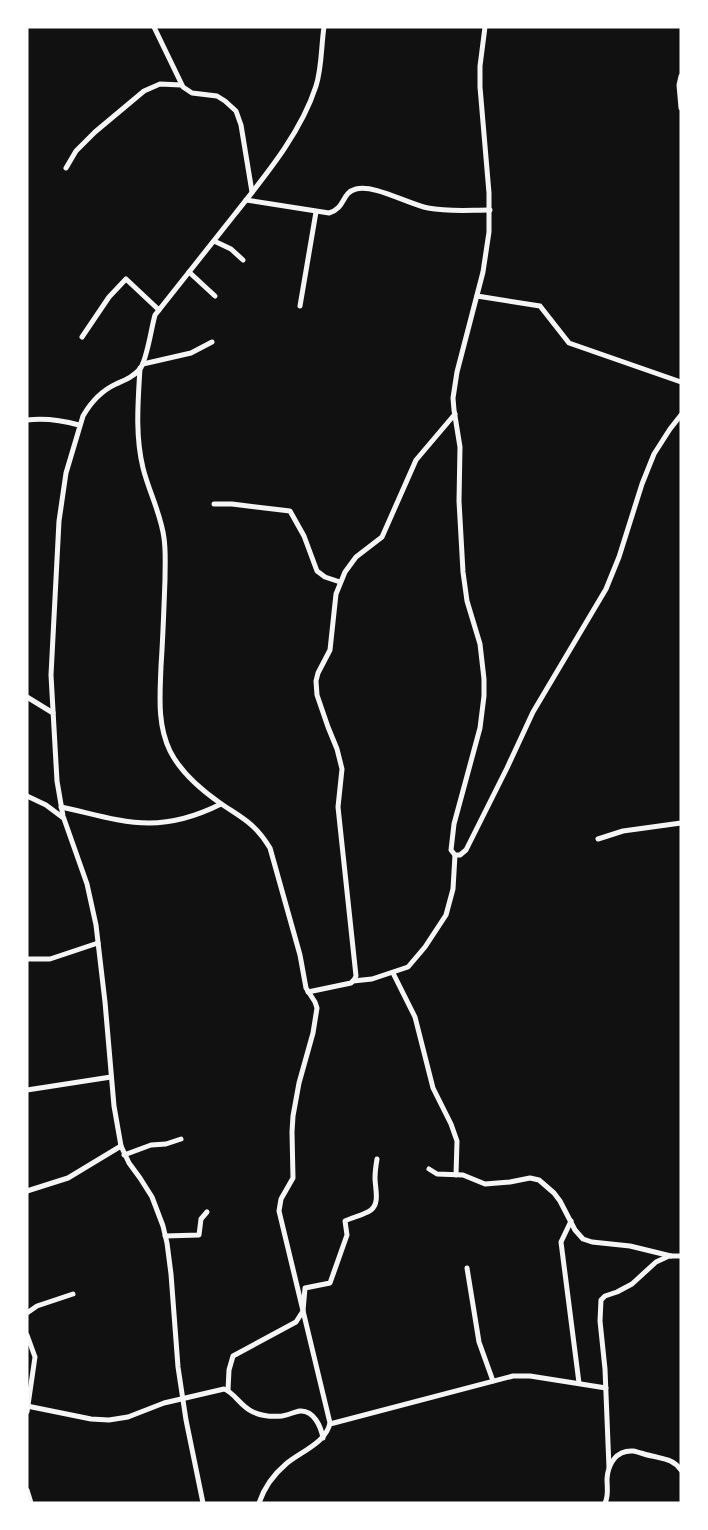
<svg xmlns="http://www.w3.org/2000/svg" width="708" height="1530" font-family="'DM Sans',sans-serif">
<rect width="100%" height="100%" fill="#111"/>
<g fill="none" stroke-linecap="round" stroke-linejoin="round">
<g stroke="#f5f5f5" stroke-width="5">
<polyline points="154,27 183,87 192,93 217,96 225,101 236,111 241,125 252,192"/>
<polyline points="485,27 480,66 480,87 489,193 489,232 483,272 457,372 453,398 454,410 460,447 459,501 463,572 467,601 480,644 484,679 484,696 480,728 454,824 451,850 455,855 460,855 466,850 507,768 533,712 606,589 619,557 642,484 654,454 670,429 681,415"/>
<polyline points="681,76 679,85 681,108"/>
<polyline points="66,168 76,151 95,132 144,91 160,84 181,85"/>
<path d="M246,200l83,13c17,-5 12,-20 27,-24 18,-5 52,15 72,19 21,4 41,2 62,2"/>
<polyline points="214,241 231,249 243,260"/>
<polyline points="189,272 215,296"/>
<polyline points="477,296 540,306 569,343 681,382"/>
<polyline points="300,306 316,212"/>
<polyline points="82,337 109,297 126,279 159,310"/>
<polyline points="143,364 191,353 212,342"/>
<path d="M140,368c-2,34 -5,67 3,100 6,24 18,46 21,70 2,14 1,27 1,41 -1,29 -2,58 -4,87 -1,29 -4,58 9,85 11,22 30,38 50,52 22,15 35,20 50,45l30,107 6,33 9,14 2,6 -4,25 -14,50 -6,33 -1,16 1,46 -12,21 -2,12 51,212c-4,20 -30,29 -44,41 -13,11 -22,24 -27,39"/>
<path d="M27,420c18,-2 34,0 52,5"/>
<polyline points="214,504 232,504 290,511 304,536 317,571 325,577 340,582"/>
<polyline points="27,697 53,713"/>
<polyline points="27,796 46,805 62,817"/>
<path d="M61,807c29,6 59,16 88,16 24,0 50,-8 72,-19"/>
<polyline points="598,839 623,831 681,823"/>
<polyline points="27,959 50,959 98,943"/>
<polyline points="393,973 415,1017 433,1088 451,1124 457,1141 456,1175"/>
<polyline points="353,981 372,979 408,967 425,947 446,915 453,889 455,855"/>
<polyline points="308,992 351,983 354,980 356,976 338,807 342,769 337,749 328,727 317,695 316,681 318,673 330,650 336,594 345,572 356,557 382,537 416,460 455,414"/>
<polyline points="27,1090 111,1077"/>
<polyline points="124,1155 151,1145 166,1144 181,1139"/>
<polyline points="429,1169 437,1174 463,1175 485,1184 510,1182 530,1178 539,1180 554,1193 560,1201 575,1230 583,1239 592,1242 630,1246 671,1256"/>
<polyline points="27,1191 68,1178 121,1146"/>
<polyline points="571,1221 561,1242 579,1383"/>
<polyline points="165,1236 199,1235 201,1219 207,1212"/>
<polyline points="467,1268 479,1342 493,1381"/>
<polyline points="27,1313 37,1306 73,1294"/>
<polyline points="27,1335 35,1357 27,1412"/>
<path d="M228,1390l1,-20 4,-14 63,-34 7,-11 2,-23 25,-5 17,-48 -2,-14c8,-4 19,-6 26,-11 9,-7 4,-22 4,-32 0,-6 1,-13 2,-19"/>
<path d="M27,1406l64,13 18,1 19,-3 36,-14 60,-14c11,4 16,17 29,23 9,4 19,5 29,4 6,-1 12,-4 18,-5 14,-1 21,16 23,27"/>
<polyline points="330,1424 513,1376 530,1376 606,1388"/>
<polyline points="609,1468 605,1369 600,1321 601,1300 605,1296 617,1292 632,1284 656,1262 669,1256 681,1256"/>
<polyline points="27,1490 31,1503"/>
<path d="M203,1503l-17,-83 -8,-53 -7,-93 -4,-31 -4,-17 -11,-29 -12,-19 -11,-15 -8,-17 -7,-40 -9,-104 -9,-77 -9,-41 -24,-68 -6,-35 -6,-106 8,-154 7,-48 17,-57c8,-14 18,-25 33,-32 9,-4 17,-7 24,-15 7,-9 11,-40 15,-54 27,-34 53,-67 80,-101 30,-38 66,-81 81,-128 6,-19 5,-39 8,-59"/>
<path d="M605,1503c4,-8 2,-15 2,-24 1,-15 9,-29 26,-28 6,1 13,4 19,5 12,3 21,3 29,14"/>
</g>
</g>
<rect width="708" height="1530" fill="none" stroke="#ffffff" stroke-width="57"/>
</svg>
